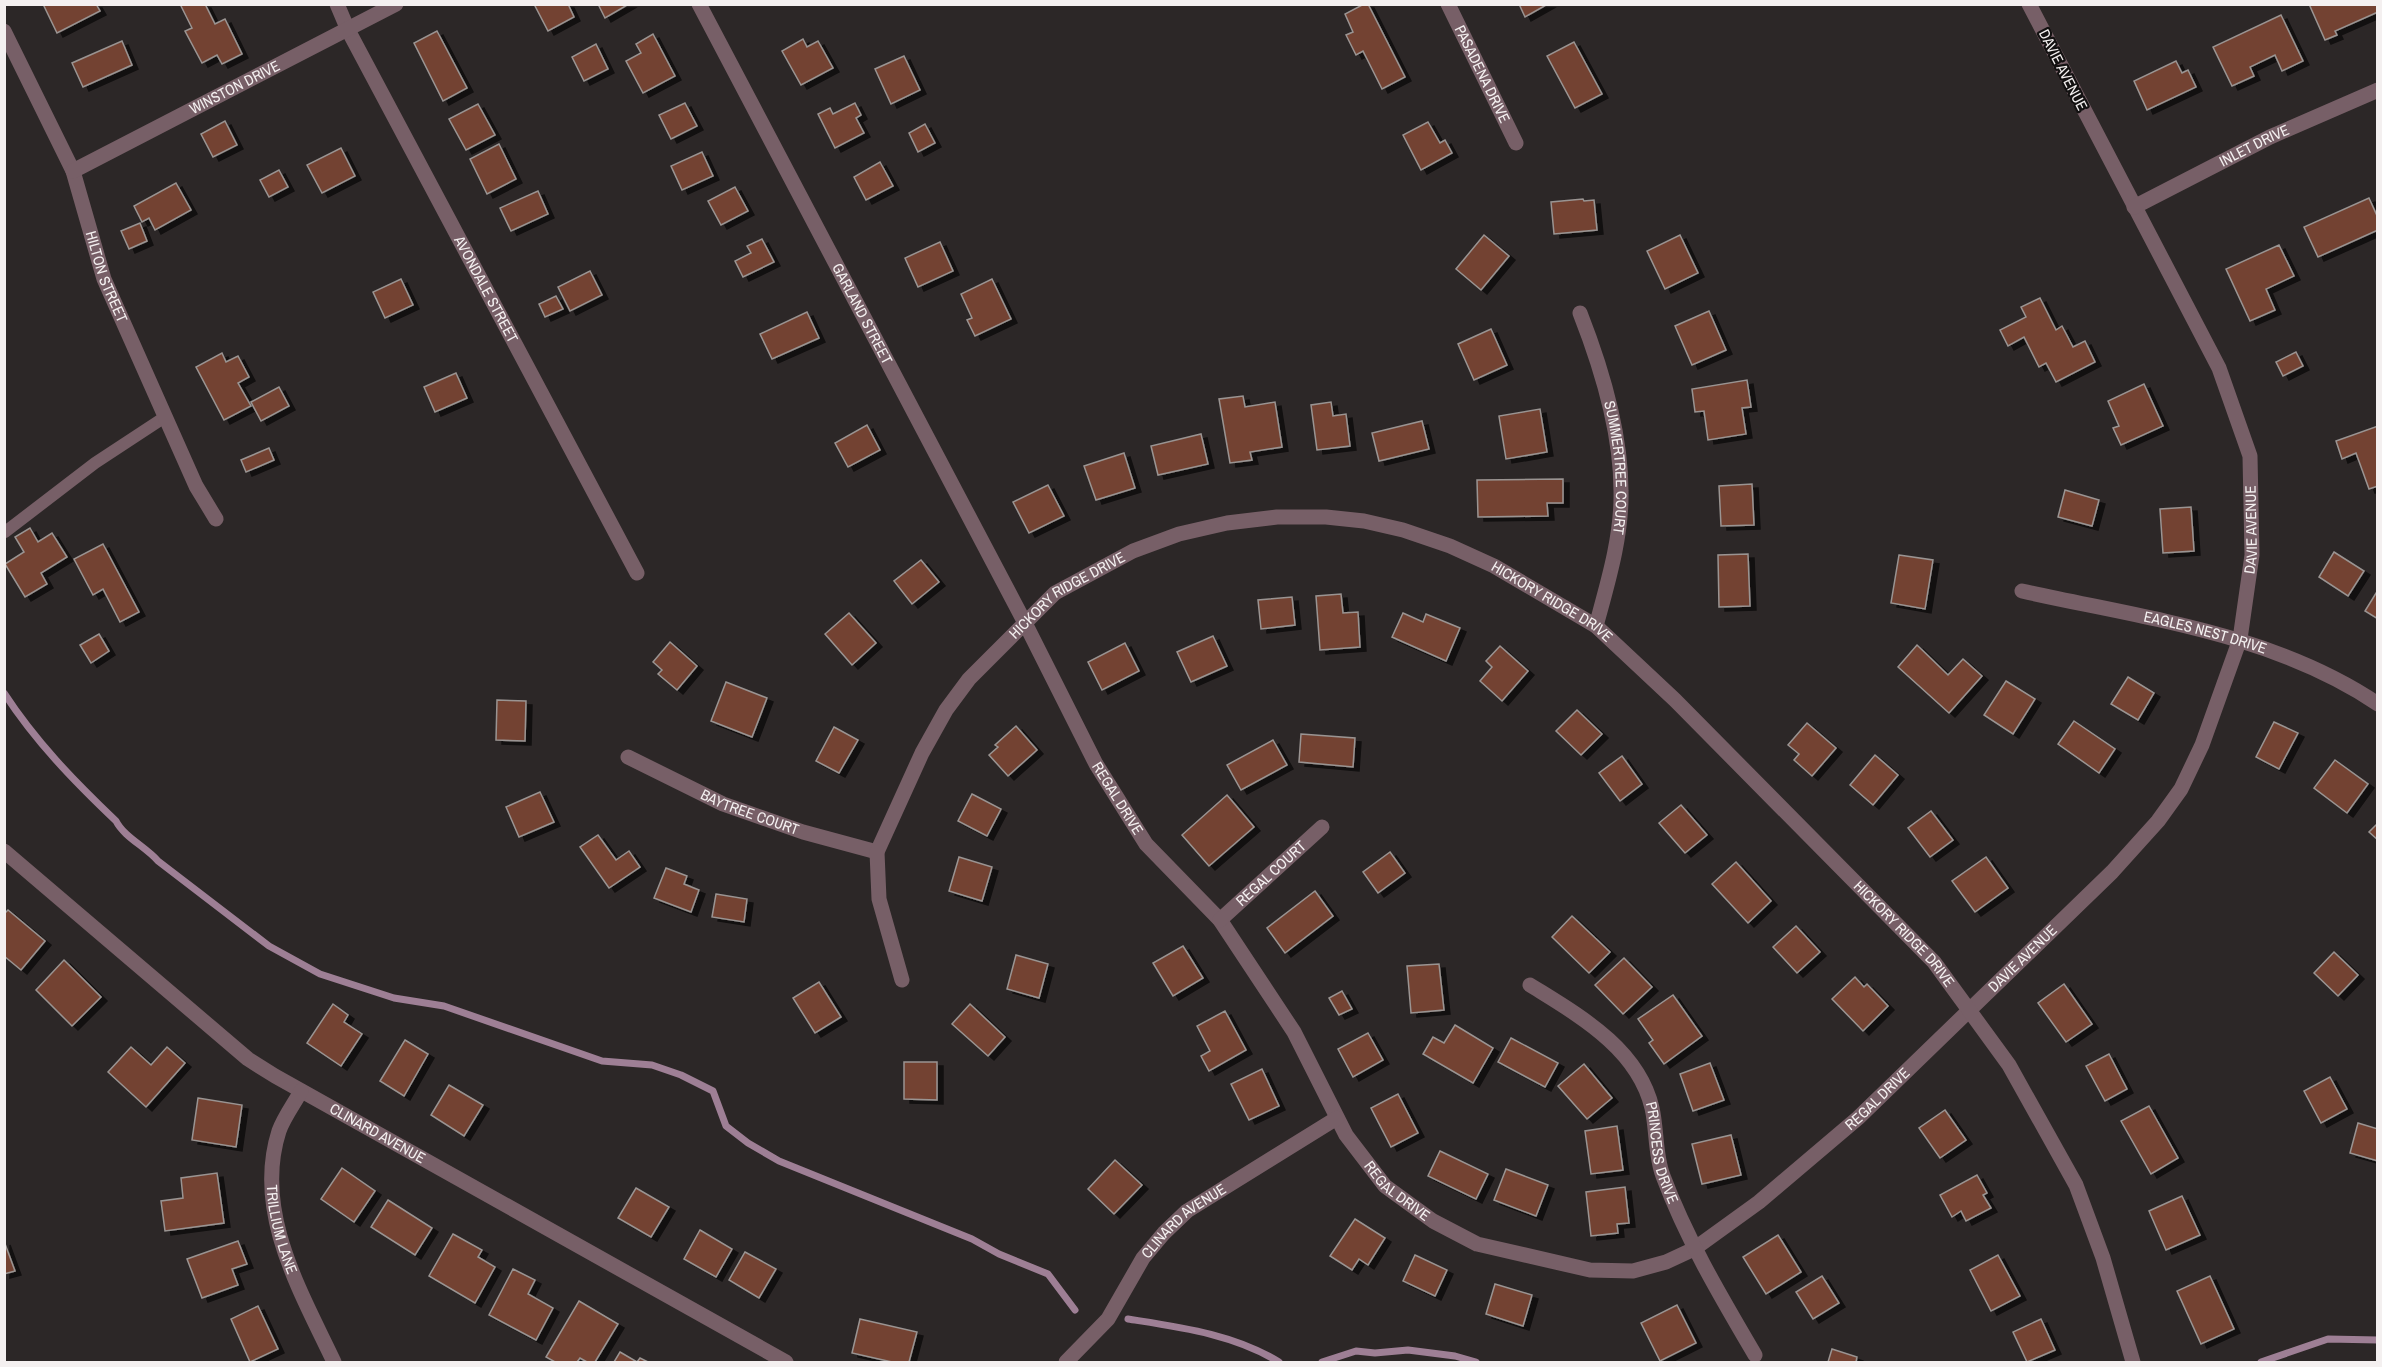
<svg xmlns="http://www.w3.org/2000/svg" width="2382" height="1367" font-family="'Archivo Narrow',sans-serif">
<defs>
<filter id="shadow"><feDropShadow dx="6" dy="4" stdDeviation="0" flood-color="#0009"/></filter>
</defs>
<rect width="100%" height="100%" fill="#2c2727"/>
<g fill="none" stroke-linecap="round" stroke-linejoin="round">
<g stroke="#9e7f95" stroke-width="7">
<path d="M4,693c32,49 70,88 112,128 8,16 30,26 42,40l111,85 51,28 74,24 50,8 158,55 50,4 29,10 32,16 13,35 22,17 31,18 193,78 27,15 49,20 27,36"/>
<path d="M1128,1319c51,8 106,15 151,43"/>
<polyline points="1322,1362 1356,1351 1375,1353 1408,1350 1455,1356 1476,1362"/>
<polyline points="2261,1362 2328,1339 2378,1340"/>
</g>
</g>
<g fill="#734333" stroke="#9a9492" stroke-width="1.5" filter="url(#shadow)">
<polygon points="43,4 96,4 100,11 57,33"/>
<polygon points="180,4 205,4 215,24 225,19 242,54 222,64 217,55 202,63 185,31 192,28"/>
<polygon points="534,4 568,4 574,17 548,31"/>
<polygon points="598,4 629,4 605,18"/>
<polygon points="1364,4 1368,4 1405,77 1382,89 1363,51 1356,55 1346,35 1353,32 1345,14"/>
<polygon points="1519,4 1548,4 1525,17"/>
<polygon points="2309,4 2377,4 2378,12 2335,31 2337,35 2325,40"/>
<polygon points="2281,15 2303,61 2282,71 2275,55 2250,67 2254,76 2232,86 2213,47"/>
<polygon points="437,31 467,88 443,101 414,43"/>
<polygon points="653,34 675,76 643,93 626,61 641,53 636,44"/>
<polygon points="803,39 807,47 818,41 833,68 801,85 782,51"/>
<polygon points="122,41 132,65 83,87 72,63"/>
<polygon points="1574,42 1602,94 1575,108 1547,56"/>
<polygon points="596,44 608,69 584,81 572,57"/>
<polygon points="904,56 920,90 891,104 875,69"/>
<polygon points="2176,61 2182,73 2188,70 2196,87 2147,110 2134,81"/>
<polygon points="685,103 697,126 671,139 659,115"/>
<polygon points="855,103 861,115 856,118 864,133 835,148 818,114 830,108 833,114"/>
<polygon points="478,104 495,135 466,150 449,119"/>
<polygon points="225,121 237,145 213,157 201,134"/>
<polygon points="1428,122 1440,143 1445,140 1452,153 1421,170 1403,135"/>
<polygon points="925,124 935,143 918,152 909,133"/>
<polygon points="499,144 516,179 487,194 470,159"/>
<polygon points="341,148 355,176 322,193 307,165"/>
<polygon points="702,152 713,176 682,190 671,166"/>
<polygon points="880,162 893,186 866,200 854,177"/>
<polygon points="279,170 288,187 269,197 260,180"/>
<polygon points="176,183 191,210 155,230 149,218 142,222 134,206"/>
<polygon points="735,187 748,211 721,225 708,201"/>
<polygon points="538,191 548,214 511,231 500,208"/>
<polygon points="2369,198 2378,218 2378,230 2318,257 2304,227"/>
<polygon points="1583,199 1584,201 1594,200 1597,230 1554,234 1551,202"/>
<polygon points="140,223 147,241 129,249 121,231"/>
<polygon points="1484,235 1509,256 1481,290 1456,269"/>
<polygon points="1680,235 1698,273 1665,289 1647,251"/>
<polygon points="762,239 774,262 743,277 735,261 751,253 747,246"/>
<polygon points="940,242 953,271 918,287 905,258"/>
<polygon points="2279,245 2294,276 2266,289 2275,310 2250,321 2226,269"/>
<polygon points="590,271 602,295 570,311 558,287"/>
<polygon points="401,279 413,305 385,318 373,292"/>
<polygon points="992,279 1011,319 975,336 967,320 972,318 961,294"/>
<polygon points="556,296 563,309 545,317 539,304"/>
<polygon points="2040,298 2056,330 2062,326 2073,347 2085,341 2095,362 2056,382 2046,363 2039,367 2024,337 2008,346 2000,330 2026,317 2021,307"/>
<polygon points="1709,311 1726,350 1692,365 1675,326"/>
<polygon points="807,312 819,338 772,359 760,334"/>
<polygon points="1491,329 1507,365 1474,380 1458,344"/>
<polygon points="2296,352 2303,366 2283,376 2276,362"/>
<polygon points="222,353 226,362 238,356 249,377 238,383 251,406 224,420 196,367"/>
<polygon points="456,373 467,398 435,412 424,387"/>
<polygon points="1747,380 1751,407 1742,408 1746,434 1708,440 1704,411 1695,412 1692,389"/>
<polygon points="2144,384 2163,426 2121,445 2113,428 2119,426 2108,401"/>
<polygon points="279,387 289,406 261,421 251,402"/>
<polygon points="1243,396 1245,407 1275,402 1282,447 1250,452 1252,460 1230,463 1219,399"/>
<polygon points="1331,402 1333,416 1346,414 1350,446 1317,450 1311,405"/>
<polygon points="1540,409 1547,452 1506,459 1499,416"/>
<polygon points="1422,421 1429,449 1379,461 1372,433"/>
<polygon points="867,425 880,450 848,467 835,443"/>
<polygon points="2378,426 2378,486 2369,489 2356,453 2342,459 2336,441"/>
<polygon points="1201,434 1208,464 1158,475 1151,446"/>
<polygon points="269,448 274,460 246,472 241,460"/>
<polygon points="1124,453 1135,488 1096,500 1084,466"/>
<polygon points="1563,479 1563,503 1547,503 1548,516 1478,517 1477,480"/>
<polygon points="1752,484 1754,525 1721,526 1719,486"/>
<polygon points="1048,485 1064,516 1029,533 1013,502"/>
<polygon points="2065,490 2099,500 2092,526 2058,517"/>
<polygon points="2191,507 2194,551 2163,553 2160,509"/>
<polygon points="30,528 38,542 52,533 67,557 41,573 47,584 25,597 5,564 24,552 15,537"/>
<polygon points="103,544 139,612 120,622 103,589 93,595 74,559"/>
<polygon points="2334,552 2364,571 2348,596 2319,577"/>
<polygon points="1748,554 1750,606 1719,607 1718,555"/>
<polygon points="1899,555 1933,560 1925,609 1891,603"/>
<polygon points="921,560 939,582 912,604 894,581"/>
<polygon points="2378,590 2378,619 2365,611"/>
<polygon points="1341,594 1343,613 1358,612 1360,647 1320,650 1316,596"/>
<polygon points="1292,597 1295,625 1261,629 1258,600"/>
<polygon points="849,613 876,643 852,665 825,634"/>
<polygon points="1403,613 1423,622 1426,614 1460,628 1446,661 1392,637"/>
<polygon points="99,634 109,651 91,663 80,645"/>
<polygon points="1213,636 1227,666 1191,682 1177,652"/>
<polygon points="670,642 697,666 677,690 658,674 662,670 653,662"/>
<polygon points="1125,643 1139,671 1102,690 1088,662"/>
<polygon points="1917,645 1948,675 1963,659 1982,676 1949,713 1898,667"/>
<polygon points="1500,646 1528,671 1502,701 1480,681 1492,667 1486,661"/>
<polygon points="2128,677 2154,693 2138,720 2111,704"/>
<polygon points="2006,681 2035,699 2013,734 1984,715"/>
<polygon points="726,682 767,698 752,737 711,721"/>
<polygon points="497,700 526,701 525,741 496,740"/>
<polygon points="1577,710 1602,734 1581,755 1556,731"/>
<polygon points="2074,721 2115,749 2099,773 2058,744"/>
<polygon points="2274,722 2298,733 2279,769 2256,757"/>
<polygon points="1807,723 1836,748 1812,776 1794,760 1799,754 1788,745"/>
<polygon points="1016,726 1037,750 1008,776 989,755 998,747 995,745"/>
<polygon points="834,727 858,740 839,773 816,761"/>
<polygon points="1301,734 1355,738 1353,767 1299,762"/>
<polygon points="1273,740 1287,765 1241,790 1227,765"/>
<polygon points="1875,755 1898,775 1873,805 1850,785"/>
<polygon points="1622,756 1642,784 1620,801 1599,773"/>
<polygon points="2335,760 2368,784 2347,813 2314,788"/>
<polygon points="540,792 554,822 519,837 506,807"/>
<polygon points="972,794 1001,809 987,836 958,821"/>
<polygon points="1227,795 1254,827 1209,866 1182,835"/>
<polygon points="1681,805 1707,835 1685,853 1659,823"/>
<polygon points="1931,811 1953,840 1930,857 1908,828"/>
<polygon points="2378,823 2378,840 2369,832"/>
<polygon points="598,835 616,860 629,851 640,867 609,888 580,847"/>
<polygon points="1390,852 1405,873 1378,893 1363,872"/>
<polygon points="959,857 992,867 982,901 949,891"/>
<polygon points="1986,857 2008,888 1975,912 1952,881"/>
<polygon points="1736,862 1771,901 1748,923 1712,884"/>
<polygon points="666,868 687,876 684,884 699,890 691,912 654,898"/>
<polygon points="1315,891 1333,916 1285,953 1267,928"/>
<polygon points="716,894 747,899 744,922 712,917"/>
<polygon points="8,910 45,941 21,970 4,956 4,914"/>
<polygon points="1572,916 1610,952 1589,973 1552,937"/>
<polygon points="1796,926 1820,952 1797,973 1773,947"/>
<polygon points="1183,946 1203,978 1173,996 1153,963"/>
<polygon points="2334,952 2358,975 2338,996 2314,973"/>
<polygon points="1016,955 1048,964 1039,998 1007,989"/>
<polygon points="1624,958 1652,987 1623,1014 1595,985"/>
<polygon points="64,960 101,997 72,1026 36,990"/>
<polygon points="1439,964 1444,1010 1411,1013 1407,966"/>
<polygon points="1855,977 1864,987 1867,984 1888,1006 1863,1031 1832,999"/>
<polygon points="819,982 841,1017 815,1033 793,998"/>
<polygon points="2064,984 2092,1024 2066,1042 2038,1003"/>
<polygon points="1342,991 1352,1009 1339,1015 1329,998"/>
<polygon points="1673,995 1702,1036 1664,1064 1649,1043 1653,1040 1638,1019"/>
<polygon points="333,1004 348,1015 344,1022 362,1034 341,1066 307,1043"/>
<polygon points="970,1004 1005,1037 988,1056 952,1024"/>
<polygon points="1225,1011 1246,1050 1209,1071 1201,1056 1210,1051 1197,1026"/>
<polygon points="1455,1025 1493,1048 1473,1083 1423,1054 1433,1037 1444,1043"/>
<polygon points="1368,1033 1383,1060 1353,1077 1338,1049"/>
<polygon points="1511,1038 1558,1063 1545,1087 1498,1062"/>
<polygon points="405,1040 428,1054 404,1096 380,1081"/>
<polygon points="131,1047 151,1065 167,1047 185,1063 146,1107 108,1072"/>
<polygon points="2109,1054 2127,1089 2105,1101 2086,1066"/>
<polygon points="904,1062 937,1062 937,1100 904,1099"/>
<polygon points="1710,1063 1724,1100 1693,1111 1680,1074"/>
<polygon points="1584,1064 1612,1098 1587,1119 1558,1086"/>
<polygon points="1262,1069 1279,1106 1249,1120 1231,1084"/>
<polygon points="2330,1077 2347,1109 2321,1123 2304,1091"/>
<polygon points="449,1085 483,1105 464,1136 431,1115"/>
<polygon points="1398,1094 1418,1133 1391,1147 1371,1108"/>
<polygon points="198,1098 242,1105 236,1147 192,1140"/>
<polygon points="2149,1106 2178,1158 2151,1174 2121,1121"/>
<polygon points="1945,1110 1966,1140 1940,1158 1919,1128"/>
<polygon points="2358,1123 2378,1129 2378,1161 2350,1153"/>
<polygon points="1617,1126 1623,1170 1591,1174 1585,1131"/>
<polygon points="1731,1135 1741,1175 1702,1184 1692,1144"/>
<polygon points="1440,1151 1488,1174 1476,1199 1428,1176"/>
<polygon points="1115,1160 1142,1185 1114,1214 1088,1189"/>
<polygon points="342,1168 375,1191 354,1222 321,1199"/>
<polygon points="1506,1169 1548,1185 1536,1216 1494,1200"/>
<polygon points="217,1173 224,1223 165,1231 161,1201 183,1198 181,1178"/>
<polygon points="1977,1175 1987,1193 1983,1195 1991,1208 1966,1221 1961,1211 1952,1217 1940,1195"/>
<polygon points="1625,1187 1629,1223 1617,1224 1618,1233 1591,1236 1586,1192"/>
<polygon points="636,1188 669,1207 651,1237 618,1218"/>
<polygon points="2182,1196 2200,1235 2166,1250 2149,1211"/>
<polygon points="388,1200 432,1228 415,1255 371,1227"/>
<polygon points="1355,1219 1385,1238 1368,1265 1359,1259 1352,1270 1330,1256"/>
<polygon points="700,1230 732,1249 716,1277 684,1259"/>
<polygon points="453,1234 482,1250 478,1257 495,1267 475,1303 429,1276"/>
<polygon points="1778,1235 1801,1272 1766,1294 1743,1257"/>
<polygon points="4,1241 15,1271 4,1274"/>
<polygon points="238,1241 247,1264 232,1269 238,1285 202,1298 187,1259"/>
<polygon points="745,1252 776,1269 759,1298 729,1280"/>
<polygon points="1415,1255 1447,1270 1435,1296 1403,1281"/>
<polygon points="1998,1255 2020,1296 1991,1311 1970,1270"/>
<polygon points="513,1269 535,1280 528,1294 553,1308 536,1340 489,1315"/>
<polygon points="1822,1276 1839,1303 1813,1319 1796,1292"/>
<polygon points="2210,1276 2234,1329 2201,1344 2177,1291"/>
<polygon points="1495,1284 1532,1295 1523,1326 1486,1314"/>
<polygon points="579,1301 618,1324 595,1362 587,1362 580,1358 577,1362 555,1362 546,1357"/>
<polygon points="1677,1305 1696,1343 1660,1361 1641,1323"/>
<polygon points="258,1306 278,1349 250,1362 231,1319"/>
<polygon points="860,1319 917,1332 909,1362 892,1362 852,1353"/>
<polygon points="2041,1319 2055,1350 2027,1362 2013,1332"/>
<polygon points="1832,1349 1857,1357 1856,1362 1828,1362"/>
<polygon points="620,1352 637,1362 640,1358 648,1362 614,1362"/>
</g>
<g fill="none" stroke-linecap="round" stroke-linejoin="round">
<polyline stroke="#775f67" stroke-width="12" points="5,532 95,463 165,417"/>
<g stroke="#775f67" stroke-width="15">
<path id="s1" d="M337,4l11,26 289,543"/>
<path id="s2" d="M699,4l326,619 71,141 50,80 74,76 74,112 52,103 39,51 48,35 44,23 113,26 43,1 33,-9 28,-13 65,-47 99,-84 254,-246 46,-51 23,-32 21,-44 38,-106 12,-84 -2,-99 -31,-88 -190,-364"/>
<path id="s3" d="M1448,4l68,139"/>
<path id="s4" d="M4,31l69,140 31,108 92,207 20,33"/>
<path id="s5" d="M73,171l323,-167"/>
<path id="s6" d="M2134,207l136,-70 108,-47"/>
<path id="s7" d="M1580,313c22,56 41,118 41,178 1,45 -13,91 -25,135"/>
<path id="s8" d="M2022,591c120,27 251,42 356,113"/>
<path id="s9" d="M628,757l95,47 80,28 74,20"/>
<path id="s10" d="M4,851l244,208 27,17 511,286"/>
<path id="s11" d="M1220,920l102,-93"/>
<path id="s12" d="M902,980l-23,-81 -2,-47 45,-99 24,-43 23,-31 86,-86 78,-42 46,-17 48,-11 50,-6h49l38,4 39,9 47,16 44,20 102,60 79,74 259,262 75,103 67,120 27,73 30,104"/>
<path id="s13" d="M1530,985c48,30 108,63 122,123 5,22 3,47 11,68 24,64 58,121 92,179"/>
<path id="s14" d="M301,1091c-7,13 -17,26 -22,40 -26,81 22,161 55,231"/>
<path id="s15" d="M1066,1362l42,-43 35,-61 21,-25 23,-22 150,-93"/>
</g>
</g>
<g text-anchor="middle" stroke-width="4.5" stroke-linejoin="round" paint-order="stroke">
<g font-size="15" fill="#f4f0f0" stroke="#131111">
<text transform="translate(2063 70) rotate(63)" y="5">DAVIE AVENUE</text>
<text dy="5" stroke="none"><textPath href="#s3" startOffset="78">PASADENA DRIVE</textPath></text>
<text dy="5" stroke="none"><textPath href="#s5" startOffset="182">WINSTON DRIVE</textPath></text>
<text dy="5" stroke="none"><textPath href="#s6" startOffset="135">INLET DRIVE</textPath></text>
<text dy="5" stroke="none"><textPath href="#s4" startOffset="267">HILTON STREET</textPath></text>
<text dy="5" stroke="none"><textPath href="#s1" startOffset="322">AVONDALE STREET</textPath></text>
<text dy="5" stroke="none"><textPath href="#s2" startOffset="350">GARLAND STREET</textPath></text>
<text dy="5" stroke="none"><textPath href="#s7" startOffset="160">SUMMERTREE COURT</textPath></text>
<text dy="5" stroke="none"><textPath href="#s2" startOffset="2648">DAVIE AVENUE</textPath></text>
<text dy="5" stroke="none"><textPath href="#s12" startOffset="458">HICKORY RIDGE DRIVE</textPath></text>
<text dy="5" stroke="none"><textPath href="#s12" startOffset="980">HICKORY RIDGE DRIVE</textPath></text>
<text dy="5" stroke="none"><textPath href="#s8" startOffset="188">EAGLES NEST DRIVE</textPath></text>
<text dy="5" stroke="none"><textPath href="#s2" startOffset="898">REGAL DRIVE</textPath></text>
<text dy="5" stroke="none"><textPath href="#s9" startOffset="134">BAYTREE COURT</textPath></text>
<text dy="5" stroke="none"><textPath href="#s11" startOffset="69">REGAL COURT</textPath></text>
<text dy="5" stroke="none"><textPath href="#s12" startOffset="1466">HICKORY RIDGE DRIVE</textPath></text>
<text dy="5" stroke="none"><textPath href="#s2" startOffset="2144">DAVIE AVENUE</textPath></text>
<text dy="5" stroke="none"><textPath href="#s2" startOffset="1942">REGAL DRIVE</textPath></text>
<text dy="5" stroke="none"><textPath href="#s10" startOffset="470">CLINARD AVENUE</textPath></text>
<text dy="5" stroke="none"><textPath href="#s13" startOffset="224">PRINCESS DRIVE</textPath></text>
<text dy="5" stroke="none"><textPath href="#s2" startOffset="1384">REGAL DRIVE</textPath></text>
<text dy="5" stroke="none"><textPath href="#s15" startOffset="186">CLINARD AVENUE</textPath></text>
<text dy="5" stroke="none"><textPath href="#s14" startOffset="146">TRILLIUM LANE</textPath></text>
</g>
</g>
<rect width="2382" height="1367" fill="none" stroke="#f4f0f0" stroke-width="12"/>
</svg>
